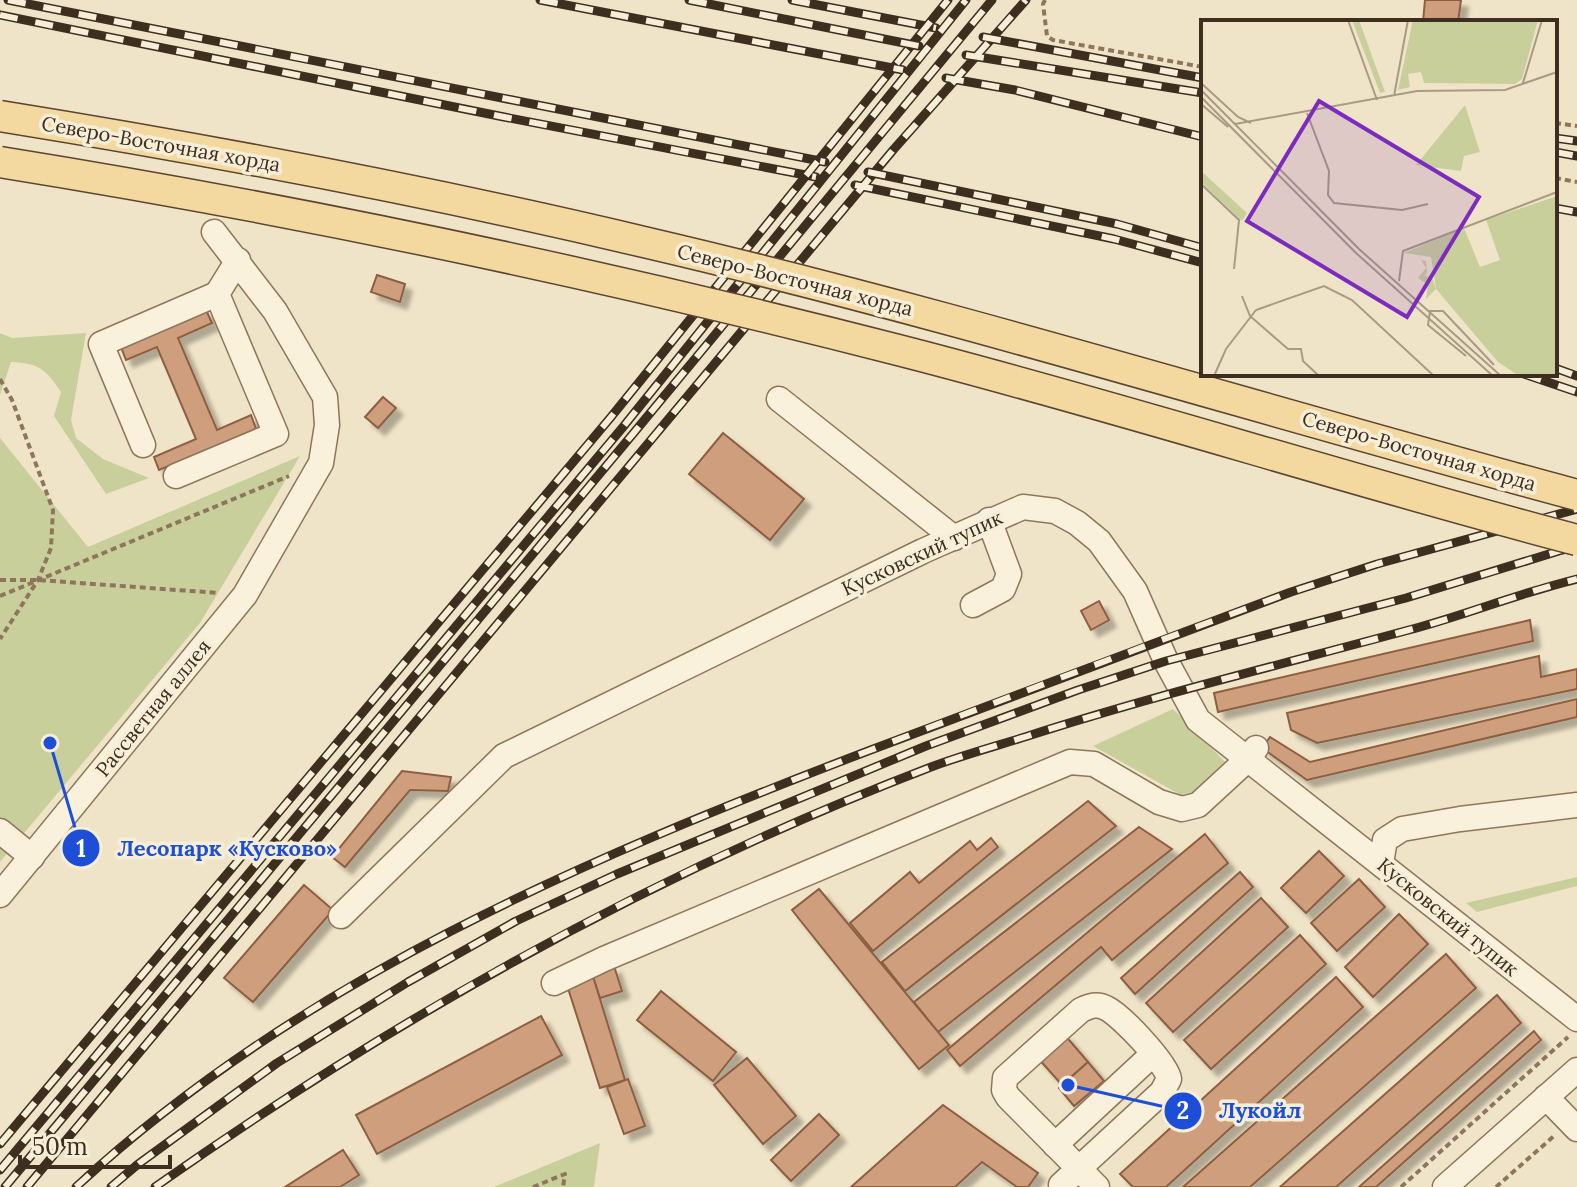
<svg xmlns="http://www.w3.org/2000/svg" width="1577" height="1187" font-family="Lora,serif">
<defs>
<filter id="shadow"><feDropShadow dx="7" dy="7" stdDeviation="2" flood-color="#0004"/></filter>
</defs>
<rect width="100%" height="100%" fill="#f0e4c8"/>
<g fill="#c9cf9b">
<path d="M0,333l12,5 74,-5 -15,87 5,18 27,21 46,19 -43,16 -52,-78 7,-24c-15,-23 -23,-29 -50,-30l-11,33z"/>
<polygon points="0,438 88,547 300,456 200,623 0,862"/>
<polygon points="1173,709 1230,767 1188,799 1093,746"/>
<polygon points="1577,877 1577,886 1477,912 1466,903"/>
<polygon points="600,1143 594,1187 494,1187"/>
</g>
<g fill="#cf9f7d" stroke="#8d5f41" stroke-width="2" filter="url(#shadow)">
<polygon points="1425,0 1461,0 1458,22 1423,22"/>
<polygon points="377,275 405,284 400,302 371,292"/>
<polygon points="206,310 212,323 178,338 217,430 251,415 256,429 159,470 154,457 196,439 157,347 126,360 121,347"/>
<polygon points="383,397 396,408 378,428 365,417"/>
<polygon points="723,433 804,499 770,540 689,474"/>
<polygon points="1099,601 1109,620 1091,630 1081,611"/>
<polygon points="1530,620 1533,641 1218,712 1214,693"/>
<polygon points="1539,656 1541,677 1577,669 1577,689 1317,743 1291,730 1287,713"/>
<polygon points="1577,699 1577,717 1307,780 1262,748 1270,737 1310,762"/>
<polygon points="402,771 451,777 448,791 410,790 345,867 332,857"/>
<polygon points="1088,801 1116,826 905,991 882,962"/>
<polygon points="1139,827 1172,849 938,1032 914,1002"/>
<polygon points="1205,834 1228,863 1112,960 1101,947 960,1066 947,1050"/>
<polygon points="991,838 998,847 873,951 850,923 910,872 919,883 970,841 977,850"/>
<polygon points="1319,851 1344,876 1306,913 1281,888"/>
<polygon points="1240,872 1253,887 1135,994 1121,978"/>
<polygon points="1359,879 1385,907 1337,951 1311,923"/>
<polygon points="304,885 333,910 253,1002 224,978"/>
<polygon points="819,889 949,1045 919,1069 792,910"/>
<polygon points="1261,898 1288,927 1173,1032 1146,1003"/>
<polygon points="1399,914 1428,944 1373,997 1345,967"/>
<polygon points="1300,935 1326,964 1211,1069 1184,1040"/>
<polygon points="1446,954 1476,988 1250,1187 1183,1187"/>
<polygon points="614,966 622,991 600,998 593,977"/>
<polygon points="591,970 625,1080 600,1088 566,982"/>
<polygon points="1336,977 1363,1007 1166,1187 1133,1187 1120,1174"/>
<polygon points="661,991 736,1052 713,1081 637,1020"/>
<polygon points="1497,995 1521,1023 1336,1187 1280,1187"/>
<polygon points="541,1016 562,1055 377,1154 356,1115"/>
<polygon points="1534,1031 1541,1040 1376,1187 1359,1187"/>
<polygon points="1064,1034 1088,1062 1062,1085 1037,1057"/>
<polygon points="747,1058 796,1116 763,1144 714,1085"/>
<polygon points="1088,1062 1104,1081 1074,1106 1059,1088"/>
<polygon points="628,1079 645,1126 624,1134 607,1087"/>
<polygon points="943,1105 1038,1173 1028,1187 1017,1187 982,1162 955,1187 851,1187"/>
<polygon points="819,1114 839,1135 791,1181 771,1160"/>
<polygon points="343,1150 359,1175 340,1187 285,1187"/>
</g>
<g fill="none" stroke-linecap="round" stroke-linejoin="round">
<g stroke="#8d765c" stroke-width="27">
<g id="minor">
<polyline points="779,399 954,538"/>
<polyline points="143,445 101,344 217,294"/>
<polyline points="176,476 276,434 217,294 238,260"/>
<polyline points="973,605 1003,589 1009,574 989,520"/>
<polyline points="0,831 32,857"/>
<polyline points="1381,863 1385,840 1402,829 1460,819 1577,805"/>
<polyline points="0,895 245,595 321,463 327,425 325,397 275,311 214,232"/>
<polyline points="341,916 504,756 923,551 1023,507 1055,511 1077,523 1099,541 1135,591 1166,661 1198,720 1577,1019"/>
<polyline points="554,983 604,959 1070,762 1094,764 1159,802 1182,809 1198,805 1248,759 1256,748"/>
<polyline points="1546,1097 1577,1129"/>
<polyline points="1055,1145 1153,1054"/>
<path d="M1061,1185l101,-93 7,-13c-2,-15 -48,-64 -63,-71 -9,-5 -16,-2 -25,2l-76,68 -1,12 4,7 89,90"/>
<polyline points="1445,1187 1577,1070"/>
</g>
</g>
<g stroke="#8d765c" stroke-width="4" stroke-dasharray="6 4" stroke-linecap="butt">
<polyline points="1045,0 1043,4 1047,36 1053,40 1203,67"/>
<polyline points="1555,123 1577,126"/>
<polyline points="1555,178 1577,182"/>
<polyline points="0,379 12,400 53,510 51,548 38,580 0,639"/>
<polyline points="0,580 38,580 219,593"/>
<polyline points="0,596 289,476"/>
<polyline points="533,1187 565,1174 563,1187"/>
<polyline points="1401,1187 1568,1037"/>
<polyline points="1496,1187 1554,1136"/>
</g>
<use href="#minor" stroke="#faf1dc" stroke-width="24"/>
<g stroke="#3d2e20" stroke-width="9">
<g id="rail">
<polyline points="8,0 825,162"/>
<polyline points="540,0 903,70"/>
<polyline points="689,0 919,46"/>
<polyline points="792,0 936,28"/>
<polyline points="0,15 504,117 816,177"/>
<polyline points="983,37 1203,78"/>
<polyline points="966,55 1203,93"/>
<polyline points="946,78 1015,90 1203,137"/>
<polyline points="1555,138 1577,141"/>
<polyline points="1555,152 1577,156"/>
<polyline points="868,172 1117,224 1203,248"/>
<polyline points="855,185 1114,239 1203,263"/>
<polyline points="1555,208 1577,212"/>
<polyline points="1555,368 1577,376"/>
<polyline points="1524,374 1577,392"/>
<polyline points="0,1144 611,417 948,0"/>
<polyline points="0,1170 623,427 966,0"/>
<polyline points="5,1187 632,435 992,0"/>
<polyline points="27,1187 894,149 1026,0"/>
<path d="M76,1187c225,-208 509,-328 792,-436 141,-54 282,-107 423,-159l86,-28 200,-55"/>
<polyline points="111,1187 137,1165 277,1063 408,982 516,921 617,874 926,746 1078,690 1166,661 1406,598 1562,550 1577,547"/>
<path d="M155,1187c243,-171 498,-314 776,-420 32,-12 65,-21 97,-31 124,-40 251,-71 377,-105 58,-15 114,-38 172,-52"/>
</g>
</g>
<use href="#rail" stroke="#f7eed8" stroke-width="6" stroke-dasharray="18" stroke-linecap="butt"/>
<g stroke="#5b4430" stroke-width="33" stroke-linecap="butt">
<g id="major-bridge">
<path d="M0,116c217,35 434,76 648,127 313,73 619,169 929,252"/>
<path d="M0,162c305,49 602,112 902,189 226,58 449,130 675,189"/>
</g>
</g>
<use href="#major-bridge" stroke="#f3d9a0" stroke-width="30"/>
</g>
<g text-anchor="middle" stroke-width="7" stroke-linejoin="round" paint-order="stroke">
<g font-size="20" fill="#3d2e20" stroke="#f7eed8">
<text transform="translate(161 144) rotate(10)" y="7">Северо-Восточная хорда</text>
<text transform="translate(795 280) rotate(14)" y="7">Северо-Восточная хорда</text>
<text transform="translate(1419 451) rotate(16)" y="7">Северо-Восточная хорда</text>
<text transform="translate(922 553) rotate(-25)" y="7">Кусковский тупик</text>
<text transform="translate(153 708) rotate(-51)" y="7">Рассветная аллея</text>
<text transform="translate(1448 917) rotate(39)" y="7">Кусковский тупик</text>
</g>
</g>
<g transform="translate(1201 20)">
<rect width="356" height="356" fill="#f0e4c8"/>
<path d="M151,0h7l26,72 -5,1zM212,0h125l-16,59 -7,5 -91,-1 -3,-11 -13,2 2,13 -12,3zM264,85l15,47 -16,4 -3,15 -45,-6zM0,151l46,42 -5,8 -41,-39zM356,176v180h-38l-21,-14 -62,-73 -10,10 2,-14 -10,-7 8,-10 -5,-8 5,1 1,11 -2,4 7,1 4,12 -5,-32 -27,-4 60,-25 16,39 20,-7 -14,-40z" fill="#c9cf9b"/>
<path fill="none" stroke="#a89b85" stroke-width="2" d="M147,0l29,80M0,63l37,34 13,6M322,63l19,-63M0,70l158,159 142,127M193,76l14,-76M0,77l155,156 137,123M0,84l27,23M106,93l22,58 -1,24 6,8 68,7 26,-6M34,104l182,-33 88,-1 52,-18M0,164l38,36 -5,49M198,261l4,-30 154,-59M41,276l8,20 38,33h13l2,12 16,15M265,336l-38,-31 2,-14h13l51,54M13,356l12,-27 30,-39 68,-24 28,14 82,76"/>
<path fill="#7b2cbf" fill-opacity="0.15" stroke="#7b2cbf" stroke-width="4" d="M118,81l160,96 -72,120 -160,-96z"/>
<rect width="356" height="356" fill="none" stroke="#3d2e20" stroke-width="4"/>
</g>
<path fill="none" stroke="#1d4ed8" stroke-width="3" d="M50 743L81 848M1068 1085L1183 1111"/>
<g fill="#1d4ed8" stroke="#f7eed8" stroke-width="3">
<circle cx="50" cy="743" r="8"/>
<circle cx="1068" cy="1085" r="8"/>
<circle cx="81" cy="848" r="20"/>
<circle cx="1183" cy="1111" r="20"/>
</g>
<g font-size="24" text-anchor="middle" font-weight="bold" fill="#fff">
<text x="81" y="857">1</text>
<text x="1183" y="1119">2</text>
</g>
<g font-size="22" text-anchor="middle" font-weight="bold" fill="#1d4ed8" stroke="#f7eed8" stroke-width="7" stroke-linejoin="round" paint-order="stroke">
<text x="227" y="856">Лесопарк «Кусково»</text>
<text x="1260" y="1118">Лукойл</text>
</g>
<path d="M20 1155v12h150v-12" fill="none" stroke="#3d2e20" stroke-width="4"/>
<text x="32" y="1155" font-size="24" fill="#3d2e20" stroke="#f7eed8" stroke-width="6" paint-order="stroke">50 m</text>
</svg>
